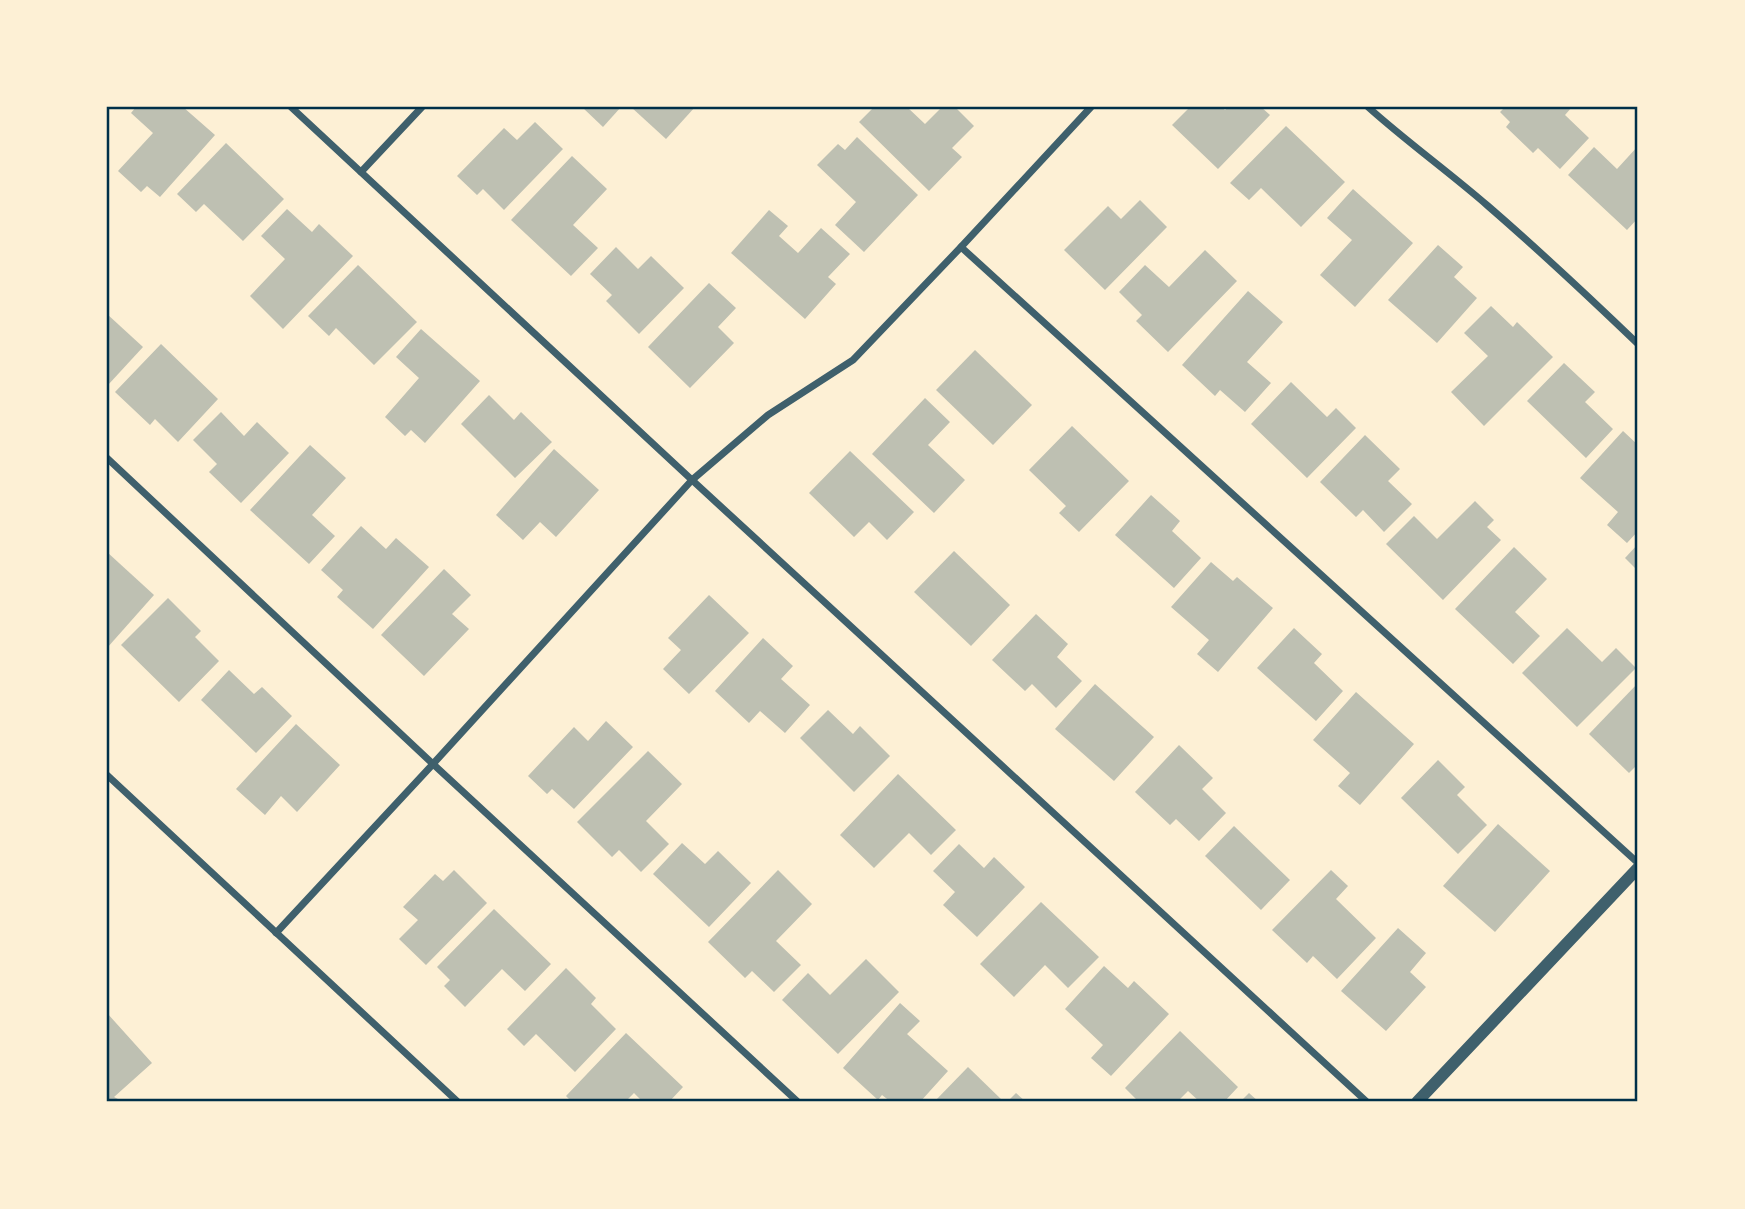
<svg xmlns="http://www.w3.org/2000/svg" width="1745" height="1209" font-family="Quicksand,sans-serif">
<rect width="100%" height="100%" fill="#fdf0d5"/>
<g fill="#bec0b2">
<polygon points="136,107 183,107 215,135 160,197 147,186 141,192 118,171 153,133 131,113"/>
<polygon points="582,107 621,107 603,127"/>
<polygon points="631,107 695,107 666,139"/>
<polygon points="874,107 907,107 925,124 942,107 955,107 974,126 952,148 962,157 929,191 859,122"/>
<polygon points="1190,107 1222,107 1225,110 1228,107 1261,107 1270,115 1218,169 1172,125"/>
<polygon points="1505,107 1572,107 1565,115 1589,138 1560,169 1538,148 1533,153 1506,127 1510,122 1500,112"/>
<polygon points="535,122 563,149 504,210 483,189 477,195 457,176 504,128 517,140"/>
<polygon points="1286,126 1345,182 1301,227 1261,188 1249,200 1230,183"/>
<polygon points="857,137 918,195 864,252 835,225 856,202 817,165 838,144 845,150"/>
<polygon points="226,143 284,199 243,241 204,204 196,212 177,194"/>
<polygon points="1638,146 1638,218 1627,230 1568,175 1594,147 1617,169"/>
<polygon points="572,156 607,189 573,225 598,248 571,276 511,220"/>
<polygon points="1353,189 1413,243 1355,307 1320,275 1352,240 1327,218"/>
<polygon points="1140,200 1167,227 1105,290 1064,250 1108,206 1121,219"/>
<polygon points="287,209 312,232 319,224 353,256 283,329 250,296 285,259 261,236"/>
<polygon points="769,210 788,226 779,236 798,253 821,228 850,254 828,277 836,284 805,319 731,253"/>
<polygon points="1438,245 1463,267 1454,277 1477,298 1437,343 1388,300"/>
<polygon points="616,247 638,269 651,256 684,288 639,334 606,301 612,295 590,274"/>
<polygon points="1205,250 1237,281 1168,352 1136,321 1142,315 1119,292 1145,265 1169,287"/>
<polygon points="358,265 417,322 374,365 336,328 329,336 308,316"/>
<polygon points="709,283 736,308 718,327 734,343 690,388 648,347"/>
<polygon points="1248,291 1283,322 1247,362 1271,383 1245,412 1220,390 1215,396 1182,365"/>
<polygon points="1491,306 1513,327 1517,322 1553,357 1484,426 1451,392 1488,356 1464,333"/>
<polygon points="107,314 143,347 108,385 107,384"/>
<polygon points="421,329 480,381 425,443 411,430 405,436 385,417 419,378 396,357"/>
<polygon points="161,344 218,399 178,442 155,419 150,425 115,392"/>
<polygon points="975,350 1032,405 993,445 936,390"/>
<polygon points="1564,363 1595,392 1585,402 1613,429 1586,458 1527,401"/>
<polygon points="1291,382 1327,417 1336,408 1356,428 1307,478 1251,424"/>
<polygon points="489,395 514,420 521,412 552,442 515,478 461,424"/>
<polygon points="925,398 950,422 928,445 965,480 934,513 872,454"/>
<polygon points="221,412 244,436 257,422 289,453 241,503 209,472 217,464 193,440"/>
<polygon points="1072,426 1129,481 1079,532 1059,513 1066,506 1029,470"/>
<polygon points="1623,431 1638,445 1638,531 1627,543 1607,525 1618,512 1580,478"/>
<polygon points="1365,435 1400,469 1388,481 1412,504 1384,532 1363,510 1356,517 1320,482"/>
<polygon points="310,445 346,478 312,515 335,536 309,564 250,510"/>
<polygon points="554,449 599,490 556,537 540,522 523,540 496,515"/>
<polygon points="850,451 914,512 887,540 869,522 854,537 809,493"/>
<polygon points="1151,495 1180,521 1172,531 1201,558 1174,588 1115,535"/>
<polygon points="1475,501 1494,520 1487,527 1501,540 1443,600 1386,544 1414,516 1437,539"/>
<polygon points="361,526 386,549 396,538 429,567 373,629 337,597 343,590 321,570"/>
<polygon points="1638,544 1638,571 1625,558"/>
<polygon points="1514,547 1547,579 1515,612 1540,636 1513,664 1455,609"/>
<polygon points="954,551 1010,605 971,646 914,592"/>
<polygon points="107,552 154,595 107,648"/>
<polygon points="1211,562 1233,581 1237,577 1273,608 1218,672 1197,654 1209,640 1171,607"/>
<polygon points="444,569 471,595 452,614 469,629 424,676 381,635"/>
<polygon points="709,595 749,633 689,694 663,669 681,650 668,638"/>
<polygon points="168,598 201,631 195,637 219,661 179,702 121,645"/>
<polygon points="1036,614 1068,644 1057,657 1082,681 1056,708 1032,684 1025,691 992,660"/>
<polygon points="1294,628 1322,654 1314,663 1343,691 1316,721 1257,668"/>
<polygon points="1567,628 1602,662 1616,648 1636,668 1577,727 1522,673"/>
<polygon points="763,638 793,666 781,679 810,705 785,733 760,711 749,723 715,691"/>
<polygon points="229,670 254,694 262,687 292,716 256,753 201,700"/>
<polygon points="1638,683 1638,764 1629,773 1589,734"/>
<polygon points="1095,684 1154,737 1114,781 1055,729"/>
<polygon points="1356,692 1414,744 1360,805 1338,786 1350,773 1313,740"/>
<polygon points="828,710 853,734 860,726 890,756 854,792 800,738"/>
<polygon points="606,721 633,747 574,809 552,789 547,794 528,776 574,727 588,741"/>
<polygon points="296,724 340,765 297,812 281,796 265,815 236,789"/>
<polygon points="1179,745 1213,778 1202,789 1226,813 1199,841 1176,819 1170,825 1135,792"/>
<polygon points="648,751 682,784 646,821 669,844 641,872 619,850 612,857 577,822"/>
<polygon points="1438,760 1465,787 1457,795 1487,825 1458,854 1401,798"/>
<polygon points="898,774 956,830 931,855 909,833 874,868 840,835"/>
<polygon points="1498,824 1550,871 1495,932 1443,886"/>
<polygon points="1234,826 1290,880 1261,910 1205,856"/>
<polygon points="682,843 705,864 718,851 751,883 709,927 653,874"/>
<polygon points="959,844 984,868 994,857 1025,887 977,937 943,905 955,892 933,871"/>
<polygon points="454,870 487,903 426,965 399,939 418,920 403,907 435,874 443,881"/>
<polygon points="778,870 812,904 776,941 801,965 774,992 752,971 745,978 708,942"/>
<polygon points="1331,870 1348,886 1336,899 1376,938 1337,979 1313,956 1307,963 1272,930"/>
<polygon points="1041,902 1099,957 1068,988 1045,965 1014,997 980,964"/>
<polygon points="494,909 551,964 525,991 502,969 465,1007 444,986 450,980 437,967"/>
<polygon points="1398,928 1426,953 1410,972 1426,987 1386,1031 1341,991"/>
<polygon points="866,959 899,992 838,1054 782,1000 808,973 830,995"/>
<polygon points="1104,966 1128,988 1134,981 1169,1014 1111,1076 1091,1058 1103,1045 1065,1009"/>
<polygon points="566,968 596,998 591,1004 616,1029 575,1072 536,1034 524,1046 507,1029"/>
<polygon points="900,1003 920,1021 907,1034 948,1071 920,1102 891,1102 882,1095 878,1100 843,1068"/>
<polygon points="107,1013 152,1063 114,1097 124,1102 107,1102"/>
<polygon points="1180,1031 1238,1087 1224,1102 1200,1102 1188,1091 1177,1102 1139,1102 1125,1088"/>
<polygon points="626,1033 683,1087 669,1102 643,1102 634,1093 625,1102 572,1102 566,1096"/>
<polygon points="968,1067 1004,1102 934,1102"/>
<polygon points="1016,1093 1026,1102 1007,1102"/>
<polygon points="1249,1093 1259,1102 1240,1102"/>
</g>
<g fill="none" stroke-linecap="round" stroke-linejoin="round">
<g stroke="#3f606c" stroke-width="7">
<polyline points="291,107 692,480 1367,1102"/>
<path d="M1368,107c39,35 81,65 120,99 52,45 101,91 150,138"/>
<polyline points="361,172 422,107"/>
<polyline points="961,247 1638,863"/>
<polyline points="107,458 433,764 798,1102"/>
<polyline points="107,775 458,1102"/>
<polyline points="276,933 433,764 692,480 768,415 853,360 961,247 1091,107"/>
</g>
<polyline stroke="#3f606c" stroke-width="12" points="1417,1102 1638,868"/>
</g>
<rect width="1745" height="1209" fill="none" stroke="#fdf0d5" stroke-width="217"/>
<rect x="108" y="108" width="1528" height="992" fill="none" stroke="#003049" stroke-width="2.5"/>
</svg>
